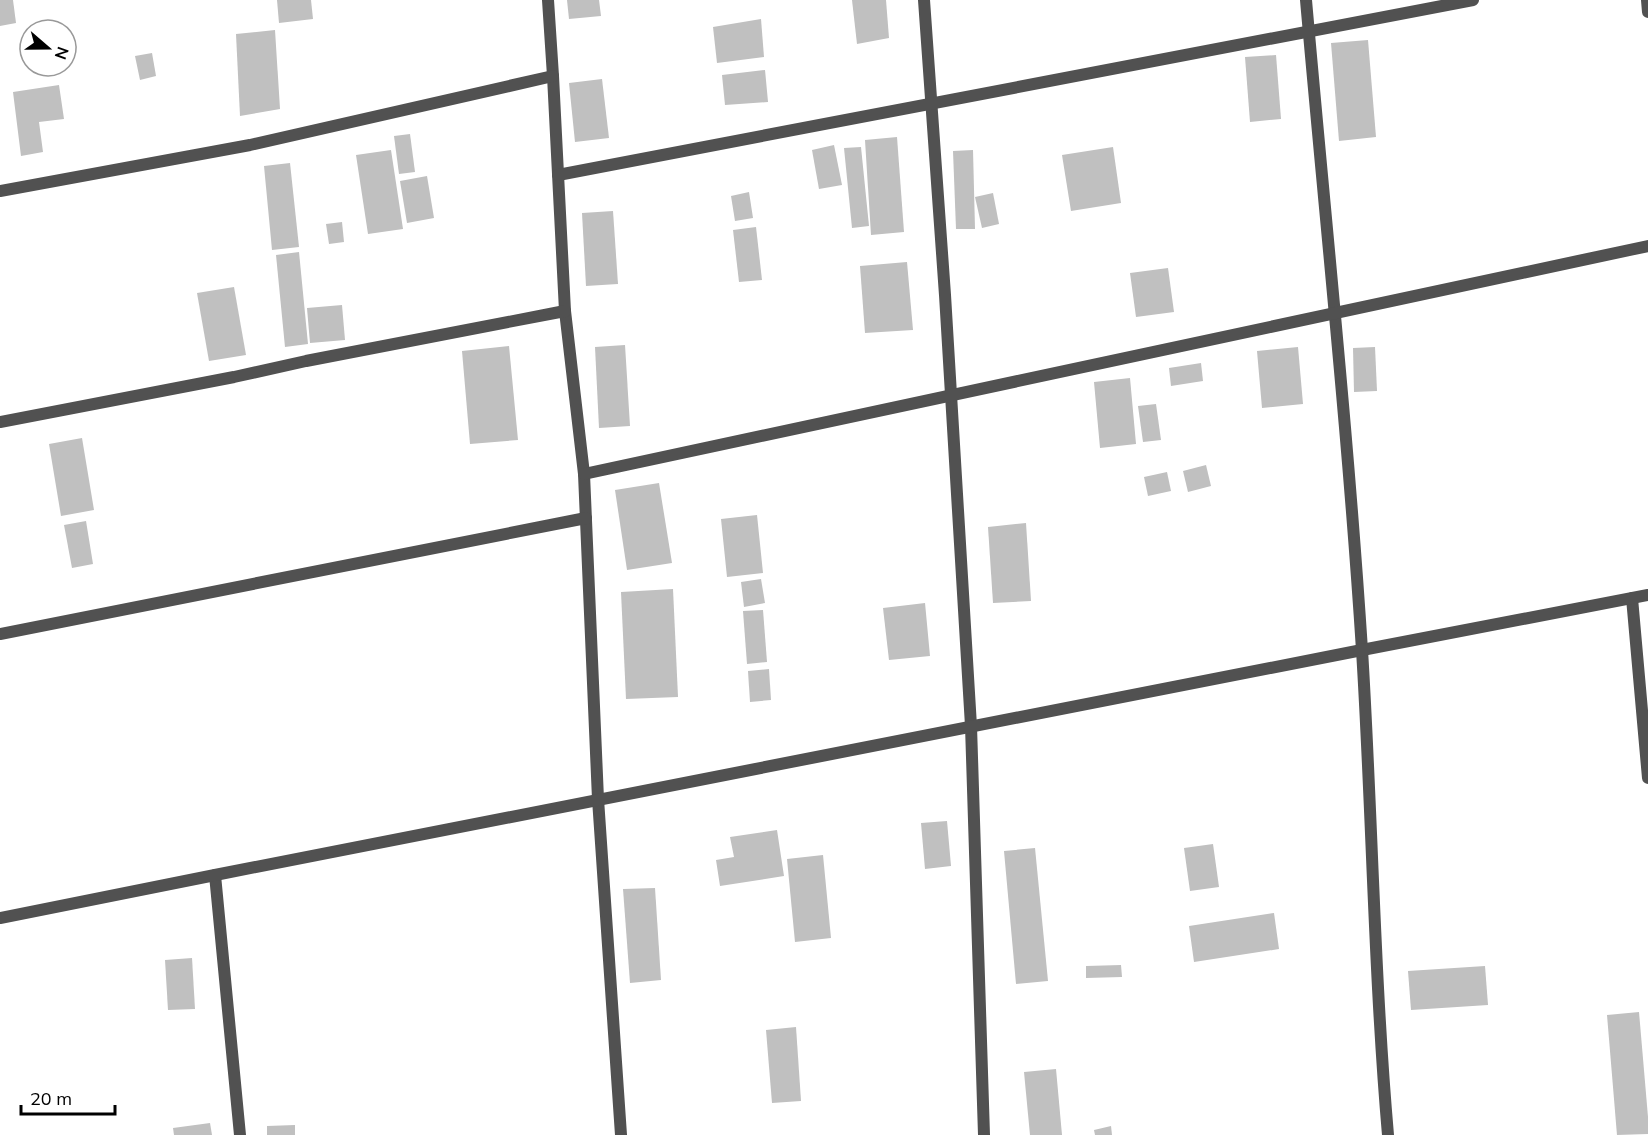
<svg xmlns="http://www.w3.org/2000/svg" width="1648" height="1135" font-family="Mulish,sans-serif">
<rect width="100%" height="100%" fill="#fff"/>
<g fill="#c0c0c0">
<polygon points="0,0 13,0 16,23 0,26"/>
<polygon points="277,0 311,0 313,19 279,23"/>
<polygon points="567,0 599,0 601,16 569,19"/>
<polygon points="852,0 886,0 889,38 857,44"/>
<polygon points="761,19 764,57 717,63 713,27"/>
<polygon points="275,30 280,109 240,116 236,34"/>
<polygon points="1368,40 1376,137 1339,141 1331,43"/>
<polygon points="152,53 156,76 140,80 135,56"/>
<polygon points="1276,55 1281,119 1250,122 1245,57"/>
<polygon points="765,70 768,102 725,105 722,75"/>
<polygon points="602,79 609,138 575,142 569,83"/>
<polygon points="59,85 64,119 39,122 43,152 21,156 13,92"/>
<polygon points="410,134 415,172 399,174 394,136"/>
<polygon points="897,137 904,232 871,235 865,140"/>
<polygon points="834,145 842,185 819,189 812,150"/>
<polygon points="861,147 869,226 852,228 844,148"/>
<polygon points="1113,147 1121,203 1071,211 1062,155"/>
<polygon points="391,150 403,229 368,234 356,155"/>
<polygon points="973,150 975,229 956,229 953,151"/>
<polygon points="290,163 299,247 272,250 264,166"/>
<polygon points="427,176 434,218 407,223 400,181"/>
<polygon points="749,192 753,218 735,221 731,196"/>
<polygon points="993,193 999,224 982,228 975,197"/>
<polygon points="613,211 618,284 586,286 582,213"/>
<polygon points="342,222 344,242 329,244 326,224"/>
<polygon points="756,227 762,280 739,282 733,230"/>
<polygon points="299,252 308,344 285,347 276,255"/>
<polygon points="907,262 913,330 865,333 860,266"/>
<polygon points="1168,268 1174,312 1136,317 1130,273"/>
<polygon points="234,287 246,355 209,361 197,293"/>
<polygon points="342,305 345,340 310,343 307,308"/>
<polygon points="625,345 630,426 599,428 595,347"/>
<polygon points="509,346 518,440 470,444 462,351"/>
<polygon points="1298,347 1303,404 1262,408 1257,351"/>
<polygon points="1375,347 1377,391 1354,392 1353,348"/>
<polygon points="1201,363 1203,381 1171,386 1169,368"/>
<polygon points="1130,378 1136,444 1100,448 1094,382"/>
<polygon points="1156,404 1161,440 1143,442 1138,406"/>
<polygon points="82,438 94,510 61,516 49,444"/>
<polygon points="1206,465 1211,486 1188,492 1183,471"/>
<polygon points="1167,472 1171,491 1148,496 1144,477"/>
<polygon points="659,483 672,563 627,570 615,490"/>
<polygon points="757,515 763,573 727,577 721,519"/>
<polygon points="86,521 93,564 72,568 64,525"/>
<polygon points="1026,523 1031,601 993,603 988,527"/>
<polygon points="761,579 765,603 744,607 741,582"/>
<polygon points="673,589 678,697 626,699 621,592"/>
<polygon points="925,603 930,656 889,660 883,608"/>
<polygon points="763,610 767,662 747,664 743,611"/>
<polygon points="769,669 771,700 750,702 748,671"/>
<polygon points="947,821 951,866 925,869 921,823"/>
<polygon points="777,830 784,876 720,886 716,860 734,857 730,837"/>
<polygon points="1213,844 1219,887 1190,891 1184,848"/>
<polygon points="1035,848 1048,981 1016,984 1004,851"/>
<polygon points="823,855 831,938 795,942 787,859"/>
<polygon points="655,888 661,980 630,983 623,889"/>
<polygon points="1274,913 1279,949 1194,962 1189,926"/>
<polygon points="192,958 195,1009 168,1010 165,960"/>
<polygon points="1121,965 1122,977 1086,978 1086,966"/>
<polygon points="1485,966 1488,1005 1411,1010 1408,971"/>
<polygon points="1639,1012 1648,1117 1648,1134 1617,1135 1607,1015"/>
<polygon points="796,1027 801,1101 772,1103 766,1030"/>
<polygon points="1056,1069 1062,1135 1030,1135 1024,1072"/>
<polygon points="210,1123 212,1135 174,1135 173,1128"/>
<polygon points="295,1125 295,1135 267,1135 267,1126"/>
<polygon points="1111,1126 1112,1135 1095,1135 1094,1130"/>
</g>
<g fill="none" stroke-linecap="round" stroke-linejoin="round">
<g stroke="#515151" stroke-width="12">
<polyline points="548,0 553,76 565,311 584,474 598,799 621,1135"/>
<polyline points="924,0 945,295 971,726 984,1135"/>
<path d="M1306,0c19,217 42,433 56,650 10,161 12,324 26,485"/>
<polyline points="1647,0 1648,12"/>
<polyline points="558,175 1473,0"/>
<polyline points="0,191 250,145 553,76"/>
<polyline points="0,422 234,377 306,361 565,311"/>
<polyline points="584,474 1648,246"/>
<polyline points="1632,598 1648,778"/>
<polyline points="0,634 586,518"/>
<polyline points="215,875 240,1135"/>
</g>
<polyline stroke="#515151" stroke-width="12" points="0,918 215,875 1362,650 1648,595"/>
</g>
<g transform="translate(48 48) rotate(110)"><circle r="28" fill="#ffffff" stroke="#999999" stroke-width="1.5"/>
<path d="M0-4.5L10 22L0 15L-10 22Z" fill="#000000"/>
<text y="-9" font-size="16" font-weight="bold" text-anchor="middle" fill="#000000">N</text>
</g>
<path d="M21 1105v9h94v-9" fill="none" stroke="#000000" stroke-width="3"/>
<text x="30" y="1105" font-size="18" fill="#000000" stroke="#ffffff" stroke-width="4.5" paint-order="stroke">20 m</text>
</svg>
